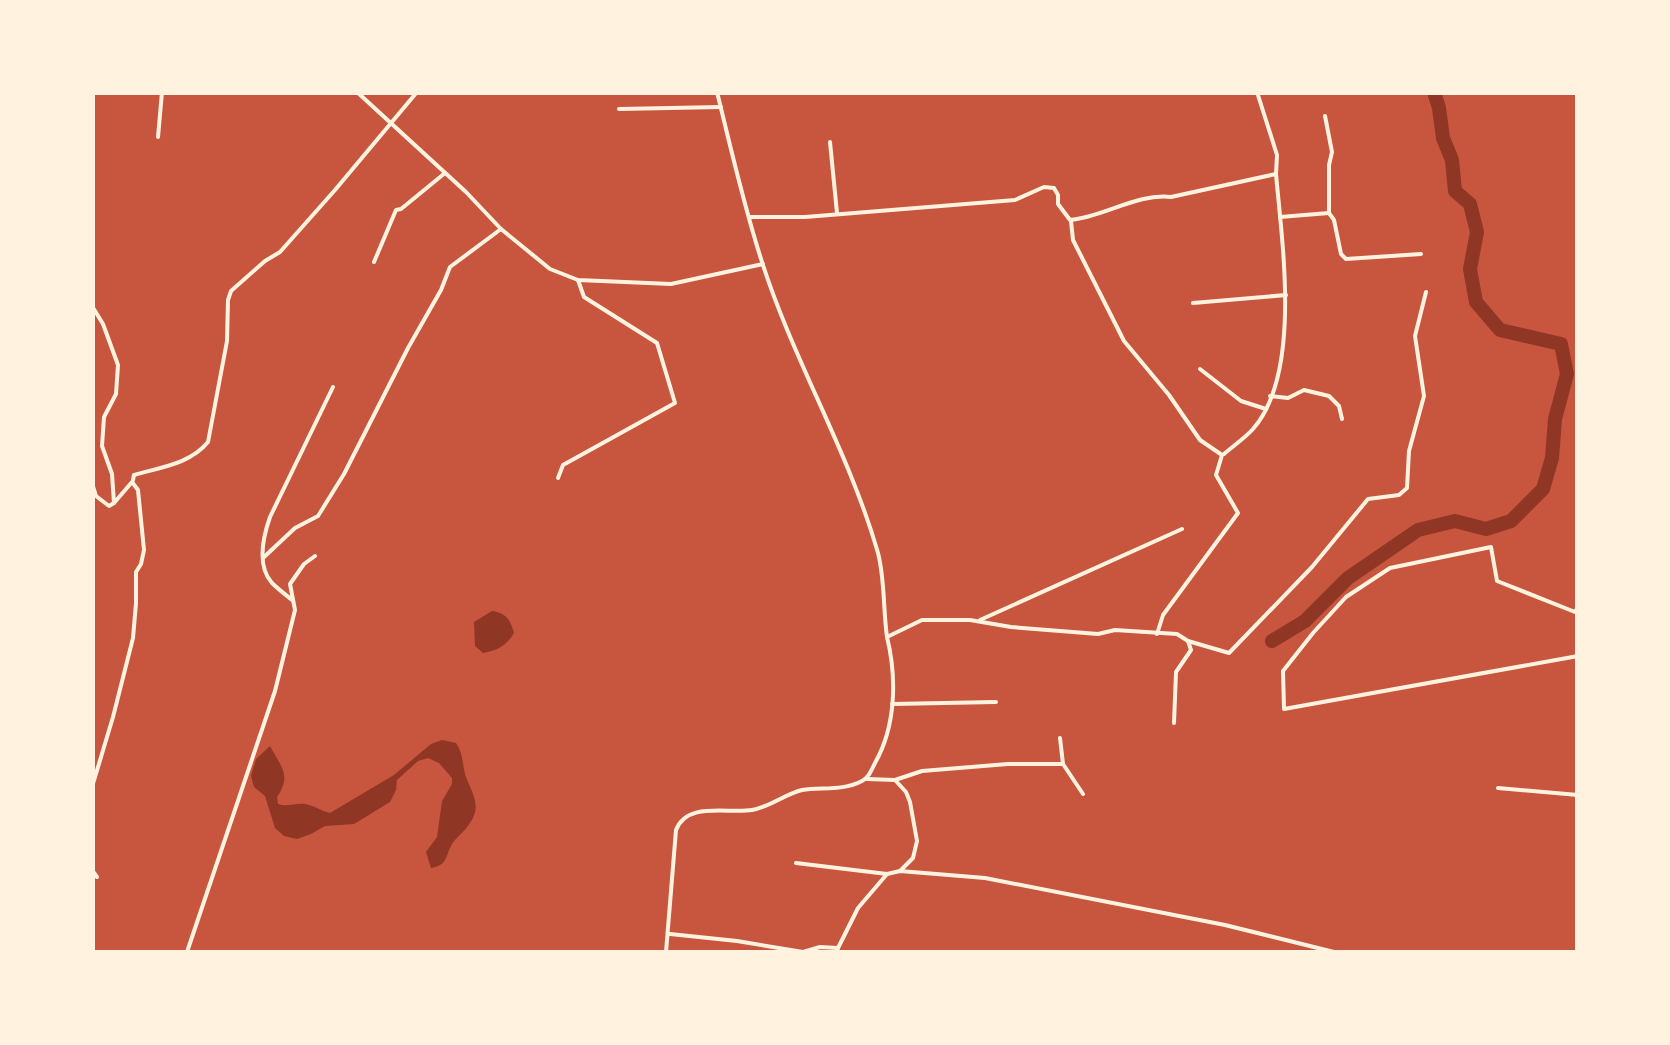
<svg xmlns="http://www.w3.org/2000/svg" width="1670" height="1045" font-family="'Source Serif 4',serif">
<rect width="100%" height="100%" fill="#c8553d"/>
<g fill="#8f3625">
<path d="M492,611c14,2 18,8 22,22 -8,13 -16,17 -31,20l-8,-7 -1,-24z"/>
<path d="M442,740l14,3c7,10 6,19 9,31 7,21 19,32 2,53 -4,6 -13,12 -16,19 -6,12 -4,19 -20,22l-5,-16 11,-15 5,-36 10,-17v-6l-13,-15 -11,-5 -10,3 -21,19 -1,10 -6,12 -36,22 -29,2 -14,8 -14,5 -13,-3 -9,-8 -10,-32 -11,-9 -3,-11 5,-17 14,-13c11,21 22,29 7,51l1,7c11,4 20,-3 31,1 7,2 13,6 21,8l64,-38 37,-31z"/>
</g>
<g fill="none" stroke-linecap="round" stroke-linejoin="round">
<polyline stroke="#8f3625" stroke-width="14" points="1272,641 1305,621 1348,578 1418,530 1455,521 1486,529 1511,521 1543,489 1552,458 1555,419 1567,374 1561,344 1500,330 1476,302 1470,269 1477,232 1470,204 1455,191 1452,160 1443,138 1439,108 1434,92"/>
<g stroke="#fff3e0" stroke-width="4">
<polyline points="357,92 466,192 501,229 550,269 578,280 671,284 763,264"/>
<path d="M717,92c14,57 27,115 45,170 32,100 87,190 116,291 7,27 5,56 9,84"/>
<polyline points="619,109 721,107"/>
<polyline points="1325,116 1332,152 1329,165 1329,213 1334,220 1341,254 1346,259 1421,254"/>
<polyline points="158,137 162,92"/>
<polyline points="830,142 837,213"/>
<path d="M749,217h56l210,-17 29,-13 10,1 4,7v9l12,16c34,-3 67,-27 101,-23l105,-23"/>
<polyline points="1280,217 1329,213"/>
<polyline points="1071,221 1073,240 1124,341 1169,395 1200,440 1222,455 1216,475 1238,513 1163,615 1157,634"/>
<polyline points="374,262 396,210 401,209 445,173"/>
<polyline points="1193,303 1286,295"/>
<polyline points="92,306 103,324 118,365 116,394 104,417 102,446 112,474 114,503 132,482 138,490 144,550 141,564 136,572 136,603 133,638 113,717 92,787"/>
<polyline points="1200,369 1241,401 1266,409"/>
<polyline points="1270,396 1288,398 1304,390 1329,396 1339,406 1342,419"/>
<path d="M1224,454c9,-8 21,-16 29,-25 49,-56 29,-186 23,-255l1,-19 -20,-63"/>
<polyline points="558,478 563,465 675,403 657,343 584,297 578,280"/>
<path d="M133,480l1,-5c27,-8 56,-11 74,-33l19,-101 1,-41 3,-9 34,-30 15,-9 55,-62 82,-98"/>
<polyline points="92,483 96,496 109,506 114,503"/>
<polyline points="263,558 295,528 318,516 344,474 408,348 441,290 450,267 501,229"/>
<path d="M292,600c-6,-5 -14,-11 -20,-17 -16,-18 -9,-46 -2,-66l63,-130"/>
<polyline points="1578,607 1575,612 1497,581 1491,547 1390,568 1346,597 1313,633 1283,671 1284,709 1578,656"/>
<polyline points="980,620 1182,529"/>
<polyline points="892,704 996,702"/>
<polyline points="1174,723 1176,672 1191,650 1188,641"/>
<polyline points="1063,764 1083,794"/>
<polyline points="867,779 895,780 922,771 1008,764 1063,764 1060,738"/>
<polyline points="895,780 906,792 910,802 917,841 913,858 900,871"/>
<polyline points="1498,788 1578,795"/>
<polyline points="796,863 887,874 900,871 985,878 1225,925 1334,952"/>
<polyline points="92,870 97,877"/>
<polyline points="670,934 737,941 803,952 820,947 838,948"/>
<polyline points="187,952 275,691 295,610 290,584 304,564 315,556"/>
<path d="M666,952l10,-122c11,-29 52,-16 76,-20 18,-3 33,-16 50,-20 20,-3 41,1 60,-9 7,-4 9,-10 13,-18 21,-37 22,-85 12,-126l35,-17h48l41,7 87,7 17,-4 62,4 11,7 41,12 83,-86 56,-68 31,-4 8,-7 2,-37 15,-55 -9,-60 11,-44"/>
<polyline points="836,952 858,908 887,874"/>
</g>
</g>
<rect width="1670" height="1045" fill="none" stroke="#fff3e0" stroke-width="190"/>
</svg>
